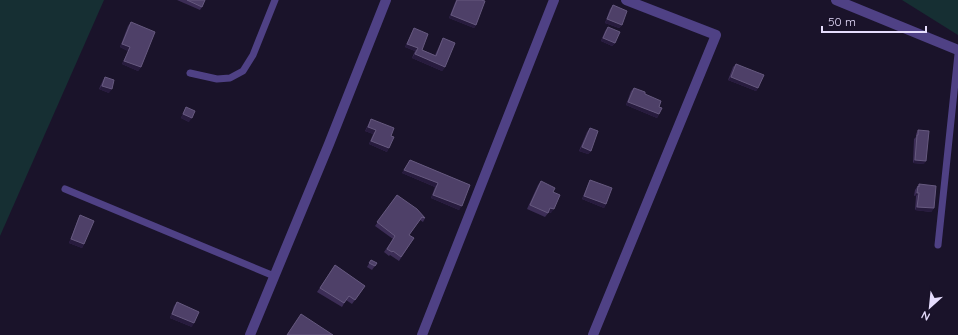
<svg xmlns="http://www.w3.org/2000/svg" width="958" height="335" font-family="Quicksand,sans-serif">
<rect width="100%" height="100%" fill="#1a132a"/>
<g fill="#162f33">
<polygon points="0,0 104,0 0,236"/>
<polygon points="902,0 958,0 958,35"/>
</g>
<g fill="none" stroke-linecap="round" stroke-linejoin="round">
<g stroke="#4f4185" stroke-width="7">
<polyline points="190,73 217,79 230,78 243,71 253,55 275,0"/>
<polyline points="65,189 274,276"/>
<polyline points="938,245 958,54"/>
</g>
<g stroke="#4f4185" stroke-width="10">
<polyline points="836,0 958,50"/>
<polyline points="250,335 329,144 386,0"/>
<polyline points="422,335 554,0"/>
<polyline points="593,335 716,35 626,0"/>
</g>
</g>
<g fill="#3c2d56">
<polygon points="177,0 205,0 202,7 200,10"/>
<polygon points="456,0 481,0 476,25 474,28 449,18"/>
<polygon points="613,5 622,25 619,28 605,23 610,9"/>
<polygon points="131,22 141,67 138,71 122,64 128,51 120,47 128,26"/>
<polygon points="608,27 615,43 612,46 601,41 605,31"/>
<polygon points="414,28 422,50 435,55 441,42 443,38 445,67 442,71 412,58 415,51 405,47 412,32"/>
<polygon points="736,64 758,88 756,91 728,80 733,67"/>
<polygon points="105,77 109,93 99,89 103,80"/>
<polygon points="634,88 645,94 659,107 659,114 657,118 626,105 631,91"/>
<polygon points="186,107 189,122 181,118 184,111"/>
<polygon points="371,119 391,136 387,152 369,144 373,134 365,131"/>
<polygon points="590,128 591,151 588,154 579,151 587,132"/>
<polygon points="918,130 924,164 913,163 914,139 916,137 916,134"/>
<polygon points="410,160 470,185 459,210 431,198 435,187 402,173"/>
<polygon points="590,180 606,204 604,208 582,199 588,184"/>
<polygon points="541,181 553,192 551,213 549,212 545,217 527,209 538,185"/>
<polygon points="919,184 934,208 931,212 915,210 916,196 914,196 915,190"/>
<polygon points="397,195 425,218 423,222 420,220 409,235 414,238 399,261 390,255 389,256 384,252 393,239 375,226"/>
<polygon points="80,215 84,244 82,248 69,243 78,219"/>
<polygon points="371,260 377,263 372,270 367,267"/>
<polygon points="335,265 365,286 352,304 346,300 342,307 317,292"/>
<polygon points="177,302 192,327 170,318 174,306"/>
</g>
<g fill="#271b3d">
<polygon points="451,15 476,25 474,28 449,18"/>
<polygon points="607,19 622,25 619,28 605,23"/>
<polygon points="603,38 615,43 612,46 601,41"/>
<polygon points="122,44 130,47 128,51 120,47"/>
<polygon points="407,44 418,48 415,51 405,47"/>
<polygon points="415,54 445,67 442,71 412,58"/>
<polygon points="124,61 141,67 138,71 122,64"/>
<polygon points="731,77 758,88 756,91 728,80"/>
<polygon points="102,86 112,89 109,93 99,89"/>
<polygon points="628,102 659,114 657,118 626,105"/>
<polygon points="183,114 192,118 189,122 181,118"/>
<polygon points="368,127 376,130 373,134 365,131"/>
<polygon points="371,141 389,148 387,152 369,144"/>
<polygon points="582,147 591,151 588,154 579,151"/>
<polygon points="915,160 926,161 924,164 913,163"/>
<polygon points="404,170 438,183 435,187 402,173"/>
<polygon points="917,193 919,193 916,196 914,196"/>
<polygon points="433,195 462,206 459,210 431,198"/>
<polygon points="584,196 606,204 604,208 582,199"/>
<polygon points="917,207 934,208 931,212 915,210"/>
<polygon points="550,208 554,209 551,213 548,211"/>
<polygon points="71,239 84,244 82,248 69,243"/>
<polygon points="172,314 194,323 192,327 170,318"/>
</g>
<g fill="#4e4068" stroke="#66597f">
<polygon points="187,0 205,0 202,7"/>
<polygon points="457,0 481,0 485,1 476,25 451,15"/>
<polygon points="613,5 627,11 622,25 607,19"/>
<polygon points="131,22 155,32 141,67 124,61 130,47 122,44"/>
<polygon points="608,27 620,32 615,43 603,38"/>
<polygon points="414,28 428,34 422,50 436,56 443,38 455,43 445,67 415,54 418,48 407,44"/>
<polygon points="736,64 764,75 758,88 731,77"/>
<polygon points="105,77 114,80 112,89 102,86"/>
<polygon points="634,88 645,92 645,94 661,101 659,107 662,108 659,114 628,102"/>
<polygon points="186,107 195,111 192,118 183,114"/>
<polygon points="371,119 394,128 391,136 394,137 389,148 371,141 376,130 368,127"/>
<polygon points="590,128 598,131 591,151 582,147"/>
<polygon points="918,130 929,131 926,161 915,160 917,135 918,135"/>
<polygon points="410,160 470,185 462,206 433,195 438,183 404,170"/>
<polygon points="590,180 612,188 606,204 584,196"/>
<polygon points="541,181 555,188 553,192 560,195 554,209 550,208 548,213 530,205"/>
<polygon points="919,184 936,186 934,208 917,207 919,193 917,193 918,186 919,187"/>
<polygon points="397,195 417,209 425,218 422,217 409,235 414,238 401,257 393,251 392,252 387,249 395,236 377,222"/>
<polygon points="80,215 94,221 84,244 71,239"/>
<polygon points="371,260 377,263 375,266 369,263"/>
<polygon points="335,265 365,286 355,300 349,296 344,303 320,288"/>
<polygon points="177,302 199,312 194,323 172,314"/>
<polygon points="301,314 333,335 287,335"/>
</g>
<g transform="translate(930 307) rotate(207)" stroke="#1a132a" stroke-width="3" paint-order="stroke">
<path d="M0-3L7 15L0 10L-7 15Z" fill="#e6ddfd"/>
<text y="-6" font-size="11" font-weight="bold" text-anchor="middle" fill="#e6ddfd">N</text>
</g>
<path d="M822 26v6h104v-6" fill="none" stroke="#e6ddfd" stroke-width="2"/>
<text x="828" y="26" font-size="12" fill="#e6ddfd" stroke="#1a132a" stroke-width="3" paint-order="stroke">50 m</text>
</svg>
